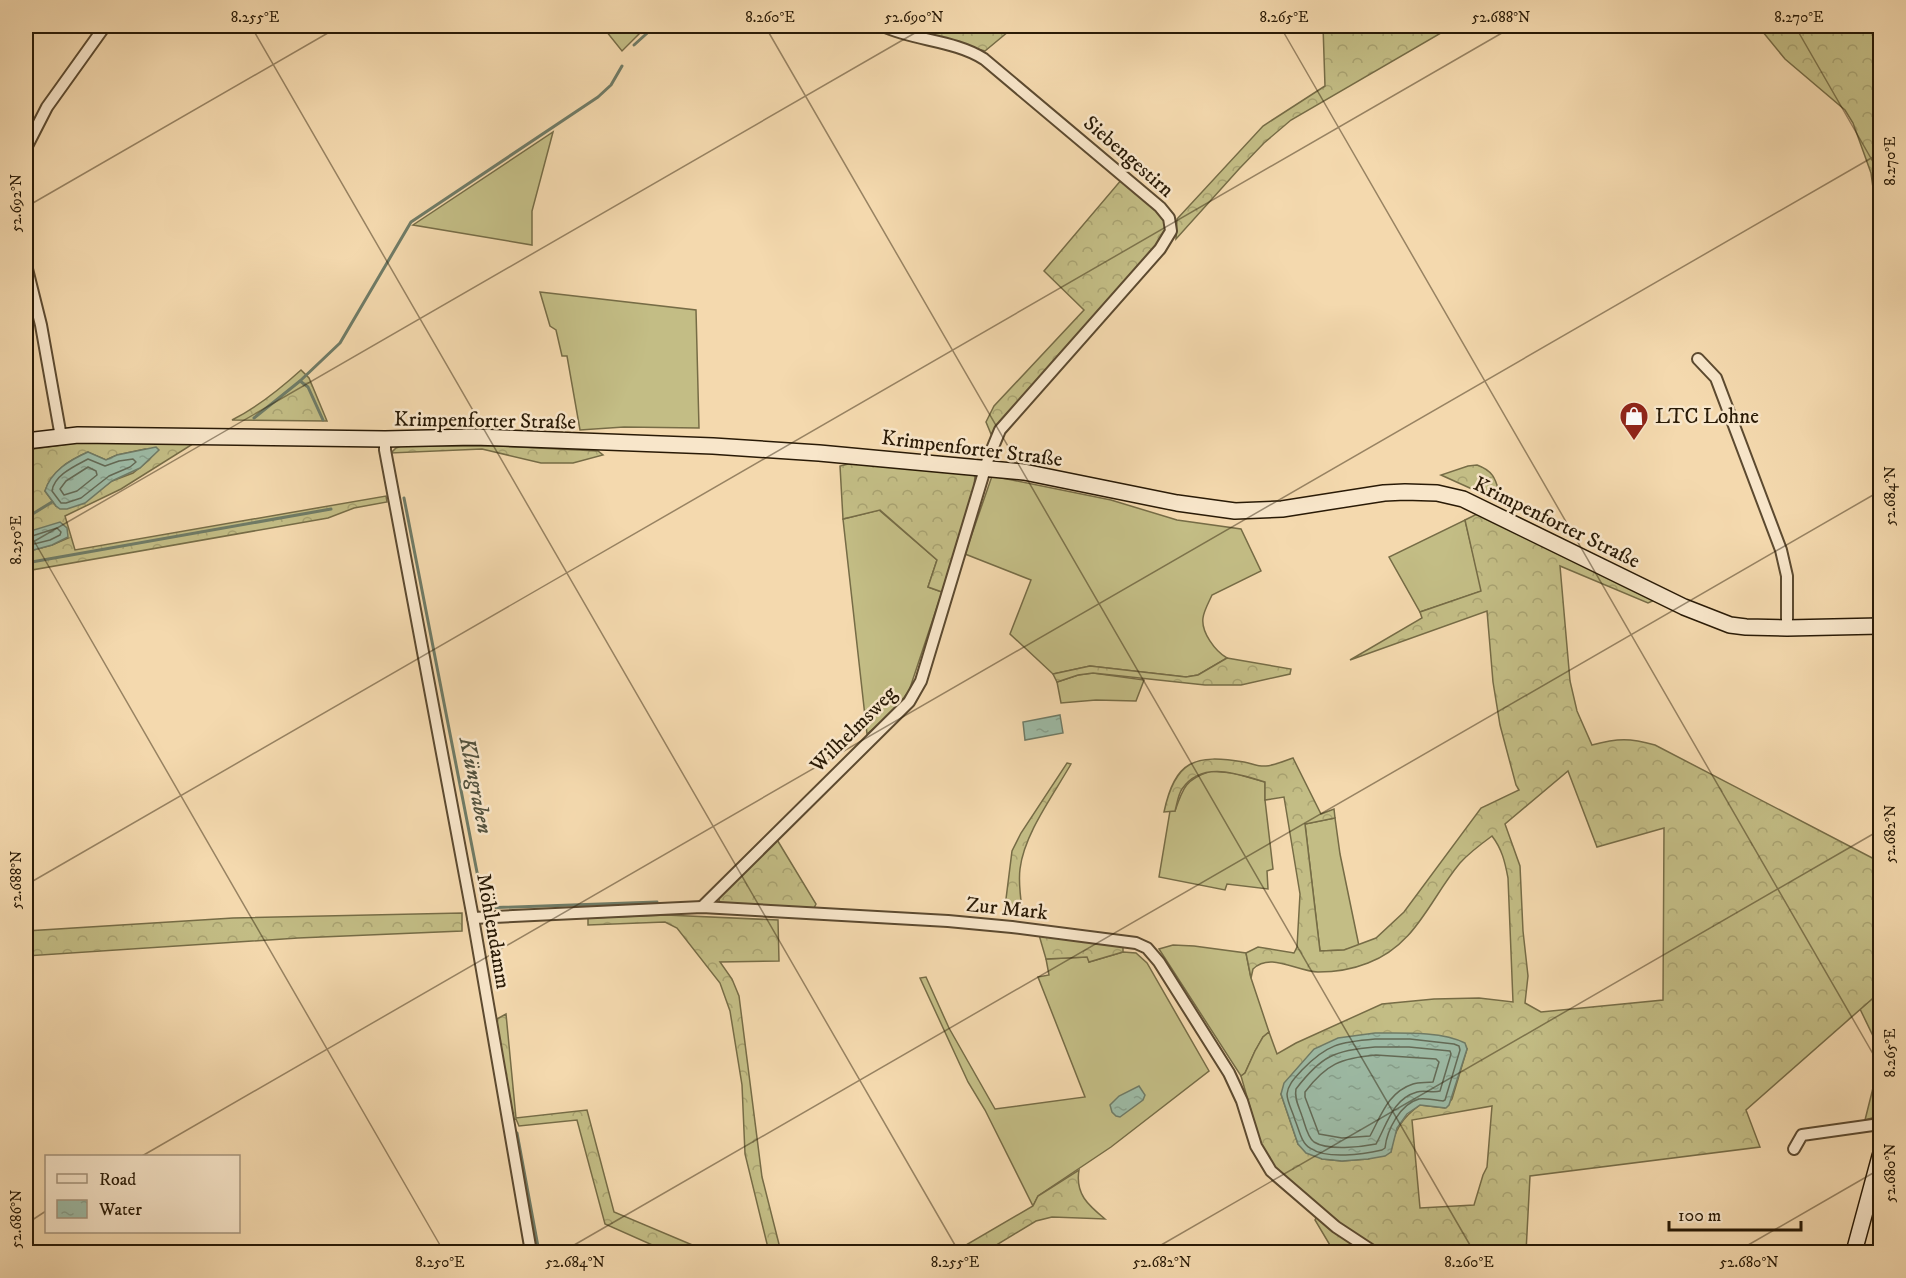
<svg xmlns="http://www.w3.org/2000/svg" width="1906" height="1278" font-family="'IM FELL DW Pica',serif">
<defs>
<pattern id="forest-crowns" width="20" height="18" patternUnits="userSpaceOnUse" patternTransform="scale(1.5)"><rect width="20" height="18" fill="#c3bd85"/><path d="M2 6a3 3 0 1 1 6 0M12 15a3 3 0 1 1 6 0" fill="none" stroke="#a8a271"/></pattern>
<pattern id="water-ripples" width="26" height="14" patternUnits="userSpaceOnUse" patternTransform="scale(1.5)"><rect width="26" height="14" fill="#9dbba6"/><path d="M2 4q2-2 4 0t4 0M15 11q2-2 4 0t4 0" fill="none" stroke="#87a08d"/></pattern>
</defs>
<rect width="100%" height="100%" fill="#f4d9ae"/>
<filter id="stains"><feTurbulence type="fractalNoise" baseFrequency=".00333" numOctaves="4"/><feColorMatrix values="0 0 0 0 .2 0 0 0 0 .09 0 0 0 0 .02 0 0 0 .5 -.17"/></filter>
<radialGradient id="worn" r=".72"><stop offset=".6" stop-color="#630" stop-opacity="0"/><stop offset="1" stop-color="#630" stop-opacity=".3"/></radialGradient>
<g fill="#c3bd85" stroke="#766c46" stroke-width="1.5">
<polygon points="602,26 647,26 622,51"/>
<polygon points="553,132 532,211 532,245 413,225"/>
<polygon points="540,292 696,310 699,428 624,427 580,430 567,356 562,356 556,330 550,326"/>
<path d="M992,476l119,24 66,20 64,9 20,42 -49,24c-3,7 -8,15 -9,23 -2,14 12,33 24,40l-29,17 -12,2 -96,-11 -37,8 -43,-40 21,-54 -66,-26z"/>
<polygon points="879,510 937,560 928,587 942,592 909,691 893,712 867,734 843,519"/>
<polygon points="1465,520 1482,591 1420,612 1389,557"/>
<polygon points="1093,673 1144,680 1136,701 1096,700 1061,703 1057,682 1078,675"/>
<path d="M1211,771l22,2 32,9v18l8,69 -6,2 1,18 -41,-5 -2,6 -66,-13 11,-66h5c8,-24 11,-32 36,-40z"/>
<polygon points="1335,818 1340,854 1359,946 1344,950 1320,951 1305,824"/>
<polygon points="1173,945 1194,946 1246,953 1251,978 1269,1032 1263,1037 1255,1051 1245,1073 1241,1076 1159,949"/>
<polygon points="1123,952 1136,953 1147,963 1209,1071 1111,1147 1038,1196 1033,1206 985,1110 968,1082 920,978 926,977 949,1028 995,1109 1085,1097 1038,977 1049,975 1046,959 1088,957 1089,962"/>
<polygon points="1880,992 1880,1109 1879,1116 1865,1120 1877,1072 1873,1036 1860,1009"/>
</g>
<g fill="url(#forest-crowns)" stroke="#766c46" stroke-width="1.5" fill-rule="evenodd">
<polygon points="892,26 1015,26 985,51"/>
<polygon points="1323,26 1453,26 1291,120 1264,143 1239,169 1176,239 1177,219 1263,126 1325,86"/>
<polygon points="1758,26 1880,26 1880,240 1871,173 1853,123 1845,110 1785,59"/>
<polygon points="1122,179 1166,219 1168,230 1163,240 991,434 986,422 994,406 1084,310 1044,271"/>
<polygon points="1880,338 1880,605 1879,606 1877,587"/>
<path d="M301,370l8,8 18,43 -95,-1c26,-13 48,-31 69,-50z"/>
<path d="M82,442h114l-75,47 -56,27 10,34 311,-54 1,6 -33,6 -26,10 -302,53v-19l26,-7 16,-7 -41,-6 -1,2v-84zM145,449l10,3 -6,8 -16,13 -21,8 -14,10 -42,15 -11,-15c6,-20 25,-31 43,-39l18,8 11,-5z"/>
<polygon points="401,446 500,446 598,451 603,455 573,463 541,463 482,449 391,453 396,448"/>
<polygon points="852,463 969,473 975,476 974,487 942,592 928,587 937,560 880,510 843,519 840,466"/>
<path d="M1477,465c22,8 18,20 26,38l-62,-28 27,-9z"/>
<path d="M1479,513l176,87 -7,3 -88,-37 10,115 7,30 15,34c26,-7 38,-7 63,0l225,117v130l-134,118 14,37 -230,29 -4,76h-147l-41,-28 -57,-46 -19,-29 -21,-73 4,-3 10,-22 8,-14 6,-5 8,22 19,-11 86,-39 52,-5 45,-1 34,4 -5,-124c-3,-16 -6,-29 -16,-42 -11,8 -23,17 -32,27 -30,36 -44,82 -92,100 -15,6 -34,9 -50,9 -22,-1 -48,-20 -65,-3l-2,9 -5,-25 12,-6 36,6 3,-6 3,-53 -16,-97 -19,3v-18c-27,-8 -63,-22 -83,7 -4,6 -5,15 -7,22l-11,1c11,-52 31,-58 80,-50 7,1 15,5 22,4 10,-1 18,-5 27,-8l28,56 13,-5 1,9 -30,6 15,127 24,-1 32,-12 28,-26 77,-104 38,-18 -3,-5 -16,-60 -7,-43 -6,-71 -137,49 72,-42 -2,-6 61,-21 -16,-71zM1568,771l29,76 67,-19 -1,172 -122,12 -16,-9 3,-27 -5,-45 -3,-65 -15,-42zM1467,1049l-15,50 -7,9 -25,-3c-17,12 -27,26 -29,47l-23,7 -26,2 -20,-2 -24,-15 -17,-50zM1492,1106l-5,61 -4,8 -9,30 -54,3 -8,-88z"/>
<polygon points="1227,658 1291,669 1290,674 1241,685 1205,685 1093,673 1078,675 1057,682 1053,674 1090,666 1186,677 1198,675"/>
<path d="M1067,763l4,1c-17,30 -47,70 -51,105 -2,15 1,32 3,47l-19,-1 8,-64 9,-18z"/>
<polygon points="776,838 816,904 814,908 720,904 718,895"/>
<polygon points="462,913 462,931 298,938 26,956 26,931 233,918"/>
<polygon points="666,915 778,920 779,961 720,962 732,979 739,996 762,1177 781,1252 769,1252 745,1154 742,1085 730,1011 720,983 677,928 665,922 588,925 588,918"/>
<polygon points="1039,935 1123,946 1123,952 1089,962 1087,957 1046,959"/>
<polygon points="506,1014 516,1118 587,1110 614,1212 709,1252 668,1252 605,1224 577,1120 519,1126 516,1119 510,1121 495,1020"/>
<path d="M1079,1170c-4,24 9,35 26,49l-53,-2 -16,4 -51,31h-31l79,-46 5,-10z"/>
<polygon points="1317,1216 1357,1244 1351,1252 1334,1252 1315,1220"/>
</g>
<g fill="url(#water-ripples)" stroke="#6f7b66" stroke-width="1.5">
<path d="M156,447l3,3 -19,18 -28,13 -27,22 -18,6h-7l-4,-3 -11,-15c6,-20 25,-31 43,-39l18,8 11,-5z"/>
<polygon points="60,522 67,528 68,537 52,545 26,552 26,534 27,532"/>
<polygon points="1060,715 1063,733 1025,740 1023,722"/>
<path d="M1375,1033c26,0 67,-2 90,10l2,6 -18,56 -3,3 -26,-3 -13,9 -10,14 -6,24 -6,4 -17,3 -26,2 -20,-2 -16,-6 -8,-9 -17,-50 3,-11 30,-34 24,-11z"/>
<polygon points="1139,1086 1145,1095 1143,1100 1120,1117 1116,1116 1112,1112 1110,1105 1119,1096"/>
</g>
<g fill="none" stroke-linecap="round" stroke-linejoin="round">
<g stroke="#636a56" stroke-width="1.5">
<path d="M88,459l17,7 14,-5 14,-2 3,3 -6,5 -21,9 -28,22 -15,5h-5l-9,-12c2,-16 23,-25 36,-32z"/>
<polygon points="88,467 96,471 97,475 77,491 64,495 60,489 66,481"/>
<polyline points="26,538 57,528 61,532 60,535 50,540 26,546"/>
<path d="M1375,1039h35l44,5 5,2 1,4 -15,50 -2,1c-7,-1 -17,-3 -24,-2 -19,5 -32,31 -34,49l-3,2c-18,4 -55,10 -72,-2 -9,-5 -11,-19 -15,-28 -2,-8 -8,-18 -8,-26 1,-10 9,-17 15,-24 25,-26 38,-28 73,-31z"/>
<path d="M1375,1047h34l41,4 1,3 -11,37c-7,2 -16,-1 -23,1 -25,7 -30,33 -41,52 -15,3 -48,7 -62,-2 -7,-5 -9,-18 -12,-26 -3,-9 -8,-18 -6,-27 25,-33 39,-39 79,-42z"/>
<path d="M1376,1055l60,4 3,3 -6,20c-7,1 -14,0 -20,2 -25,8 -32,32 -43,52l-28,2 -23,-4 -14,-37v-5c21,-28 36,-34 71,-37z"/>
</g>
<g stroke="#6f7b66" stroke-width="3">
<polyline points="634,45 655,26"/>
<polyline points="300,381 308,387 323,420"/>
<polyline points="254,418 300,381 340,343 411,222 598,97 611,85 622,66"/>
<polyline points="404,498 484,908 657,902"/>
<polyline points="26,518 52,502"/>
<polyline points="26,563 331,509"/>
<polyline points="517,1133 539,1252"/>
</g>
<g stroke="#5c4a30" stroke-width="14">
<g id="street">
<polyline points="26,148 47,107 105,26"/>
<polyline points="26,265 41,325 61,437"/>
<polyline points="1698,359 1716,378 1781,550 1787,576 1787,628"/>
<polyline points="385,439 385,450 473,918 531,1252"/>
<path d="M702,907l207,-205 12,-21 67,-222 12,-29 160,-181 11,-18 -2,-13 -9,-11 -176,-148c-30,-19 -69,-18 -101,-33"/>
<polyline points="473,918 702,907 948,921 1012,927 1136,943 1147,948 1159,962 1229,1073 1242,1101 1256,1146 1271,1171 1336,1227 1374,1252"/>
<polyline points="1794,1149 1802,1135 1880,1124"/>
</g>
</g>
<g stroke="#291a06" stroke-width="18">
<g id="secondary">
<polyline points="26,441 78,435 385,439 474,437 713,446 819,453 1024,472 1177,503 1235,511 1282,509 1384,493 1405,492 1437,493 1463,499 1684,607 1730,625 1746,627 1787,628 1880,626"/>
<polyline points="1854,1252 1880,1156"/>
</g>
</g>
<use href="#street" stroke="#f8e6ca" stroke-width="10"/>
<use href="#secondary" stroke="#f8e6ca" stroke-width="15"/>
</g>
<path fill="none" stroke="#291a06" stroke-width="1.5" stroke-opacity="0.45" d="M251,26l708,1226M765,26l709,1226M1280,26l600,1040M1795,26l85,148M26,207l314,-181M26,527l418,725M26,546l901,-520M26,885l1488,-859M142,1156l1738,-1003M26,1224l20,-13M562,1252l1318,-761M1149,1252l731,-422M1736,1252l144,-83"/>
<defs>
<g id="shop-pin" transform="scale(1.5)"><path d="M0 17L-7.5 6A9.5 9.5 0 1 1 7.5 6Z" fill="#8f2418" stroke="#f8e6ca"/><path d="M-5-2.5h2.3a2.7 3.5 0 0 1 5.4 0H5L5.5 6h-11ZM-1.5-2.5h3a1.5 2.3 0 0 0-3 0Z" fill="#fff"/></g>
</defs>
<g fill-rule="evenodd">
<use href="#shop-pin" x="1634" y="416"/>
</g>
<g text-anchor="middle" stroke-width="5" stroke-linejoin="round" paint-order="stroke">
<g font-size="21" fill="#291a06" stroke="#f8e6ca">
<text transform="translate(1129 156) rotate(41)" y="7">Siebengestirn</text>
<text transform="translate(485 420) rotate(1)" y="7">Krimpenforter Straße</text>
<text transform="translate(972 448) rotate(7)" y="7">Krimpenforter Straße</text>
<text transform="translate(1557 522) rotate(26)" y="7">Krimpenforter Straße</text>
<text transform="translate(853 729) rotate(-45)" y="7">Wilhelmsweg</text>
<text transform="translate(1007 908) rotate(6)" y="7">Zur Mark</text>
<text transform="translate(494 931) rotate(80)" y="7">Möhlendamm</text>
</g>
<g font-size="21" fill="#291a06" stroke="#f8e6ca" text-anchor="start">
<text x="1655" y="423">LTC Lohne</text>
</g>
<g font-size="22" font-style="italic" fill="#52523e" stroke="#f8e6ca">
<text transform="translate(477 785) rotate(79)" y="8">Klüngraben</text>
</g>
</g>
<rect width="1906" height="1278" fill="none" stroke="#f4d9ae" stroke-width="66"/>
<rect x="45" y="1155" width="195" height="78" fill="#f8e6ca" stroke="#a5947c" stroke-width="1.5"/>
<rect x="57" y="1174" width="30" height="9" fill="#f8e6ca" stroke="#a5947c" stroke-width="1.5"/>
<text x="99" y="1185" font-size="18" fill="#291a06">Road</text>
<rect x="57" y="1200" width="30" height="18" fill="url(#water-ripples)" stroke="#a5947c" stroke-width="1.5"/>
<text x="99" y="1215" font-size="18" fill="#291a06">Water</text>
<path d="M1669 1221v9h132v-9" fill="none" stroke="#291a06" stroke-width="3"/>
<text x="1678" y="1221" font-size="18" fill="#291a06" stroke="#f8e6ca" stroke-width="4.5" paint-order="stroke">100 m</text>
<rect x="33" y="33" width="1840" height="1212" fill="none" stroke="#291a06" stroke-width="2"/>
<g font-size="15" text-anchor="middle" fill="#291a06">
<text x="255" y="22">8.255°E</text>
<text x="770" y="22">8.260°E</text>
<text x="914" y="22">52.690°N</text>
<text x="1284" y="22">8.265°E</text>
<text x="1501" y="22">52.688°N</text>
<text x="1799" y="22">8.270°E</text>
<text transform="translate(1890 161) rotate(-90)" y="5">8.270°E</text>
<text transform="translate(16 203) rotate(-90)" y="5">52.692°N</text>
<text transform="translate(1890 496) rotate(-90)" y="5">52.684°N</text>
<text transform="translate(16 540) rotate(-90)" y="5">8.250°E</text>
<text transform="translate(1890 834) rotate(-90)" y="5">52.682°N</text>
<text transform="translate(16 880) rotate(-90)" y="5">52.688°N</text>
<text transform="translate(1890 1053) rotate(-90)" y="5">8.265°E</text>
<text transform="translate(1890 1173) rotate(-90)" y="5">52.680°N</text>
<text transform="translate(16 1219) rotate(-90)" y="5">52.686°N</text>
<text x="440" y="1267">8.250°E</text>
<text x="575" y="1267">52.684°N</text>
<text x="955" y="1267">8.255°E</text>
<text x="1162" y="1267">52.682°N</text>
<text x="1469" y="1267">8.260°E</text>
<text x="1749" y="1267">52.680°N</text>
</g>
<rect width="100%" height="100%" filter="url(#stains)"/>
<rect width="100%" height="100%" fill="url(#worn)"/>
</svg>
